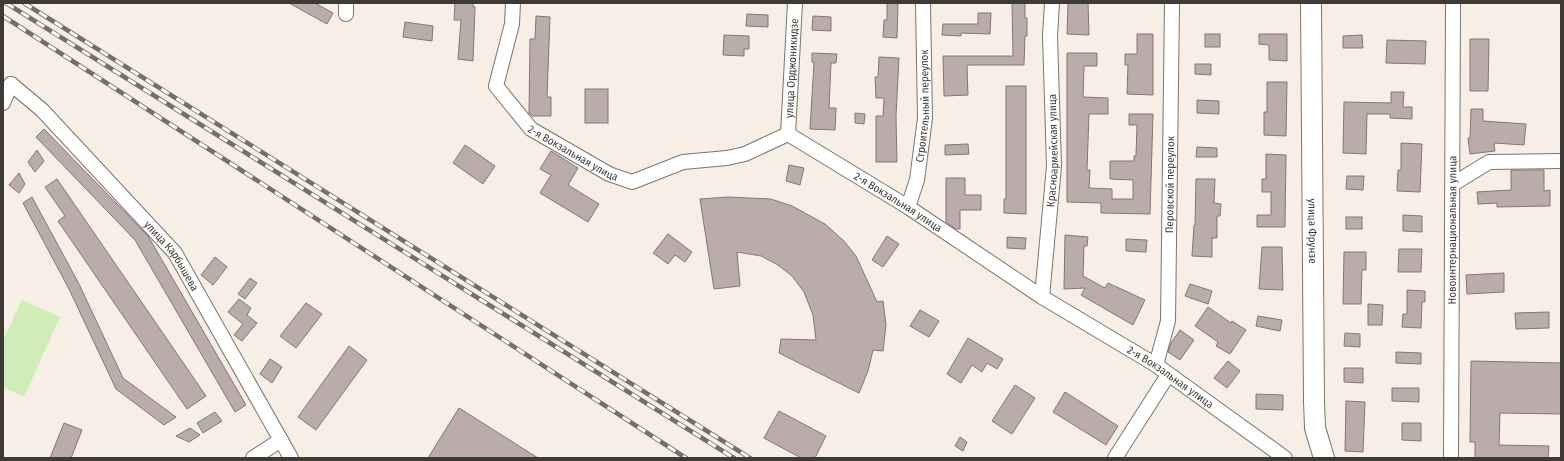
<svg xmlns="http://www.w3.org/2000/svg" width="1564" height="461" font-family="'Fira Sans Condensed',sans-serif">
<rect width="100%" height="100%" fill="#f7efe5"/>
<polygon fill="#d0ecb9" points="22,300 60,317 24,397 3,387 3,340"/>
<g fill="#baacab" stroke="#837675">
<polygon points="289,3 315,3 333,13 327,24"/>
<polygon points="455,3 473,3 473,7 475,7 473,61 458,59 461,20 454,20"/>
<polygon points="887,3 898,3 897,38 883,37 884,20 887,20"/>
<polygon points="1012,3 1025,3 1025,18 1027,18 1027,36 1025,36 1024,65 969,65 967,66 968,95 944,96 943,56 1013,56"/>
<polygon points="1068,3 1088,3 1089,35 1067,34"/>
<polygon points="978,13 991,13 990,34 961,33 961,36 942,35 943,24 978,24"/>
<polygon points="747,14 768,15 768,27 746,26"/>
<polygon points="536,16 550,17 547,97 551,97 551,116 532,116 529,113 530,39 535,39"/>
<polygon points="813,16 831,17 831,31 812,30"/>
<polygon points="405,22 433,26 432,41 403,37"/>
<polygon points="1137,34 1153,34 1153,95 1127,94 1128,65 1125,65 1125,54 1137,54"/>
<rect x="1205" y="34" width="15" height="13"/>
<polygon points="1259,34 1287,34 1287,61 1269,60 1269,45 1259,44"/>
<polygon points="724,35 749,36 749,49 744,49 744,56 723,55"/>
<polygon points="1362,35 1363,48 1343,48 1343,36"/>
<polygon points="1470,39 1489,39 1488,91 1470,91"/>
<polygon points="1387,40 1426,41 1425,64 1386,63"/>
<polygon points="812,53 837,54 836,63 831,63 829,108 836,108 835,130 810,129 814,63 812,62"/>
<polygon points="1067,53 1097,53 1097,66 1084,66 1083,97 1108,98 1108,114 1089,114 1087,170 1090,170 1089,188 1112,189 1112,199 1133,199 1133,180 1110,179 1110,161 1134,161 1134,156 1136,156 1137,125 1129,125 1129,114 1153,114 1150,214 1101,213 1101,203 1067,202"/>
<polygon points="879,57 899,58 896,116 897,162 876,162 876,116 883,116 884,98 876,98 875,77 878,77"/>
<polygon points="1195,64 1211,64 1211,75 1195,74"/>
<polygon points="1267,82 1287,82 1286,136 1264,135 1264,112 1267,112"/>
<polygon points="1006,86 1026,86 1026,214 1004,213 1004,199 1006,199"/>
<rect x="585" y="89" width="23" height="34"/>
<polygon points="1391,92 1404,92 1403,107 1412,107 1412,119 1390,118 1390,114 1367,114 1366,154 1343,153 1344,102 1391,103"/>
<polygon points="1197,100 1219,101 1219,114 1197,113"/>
<polygon points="1471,109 1483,109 1483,121 1526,124 1524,145 1494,143 1495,151 1470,154 1468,138 1470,138"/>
<polygon points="855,113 865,114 864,124 855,123"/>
<polygon points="44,129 148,236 246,405 235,412 135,240 36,137"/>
<polygon points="1401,143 1422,144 1420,192 1397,191 1398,170 1401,170"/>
<polygon points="968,144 969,154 945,155 945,145"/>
<polygon points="465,145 495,166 483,184 453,163"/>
<polygon points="1197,147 1217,148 1217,157 1196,157"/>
<polygon points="37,150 44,161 35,172 28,162"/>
<polygon points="551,151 578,168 568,185 599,204 588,222 540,193 551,175 540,169"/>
<polygon points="1266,154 1286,155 1285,227 1257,227 1257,215 1271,215 1271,192 1262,192 1262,179 1266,179"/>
<polygon points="789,165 804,168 800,185 786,181"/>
<polygon points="1511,170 1544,170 1544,191 1550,190 1550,206 1497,207 1497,203 1478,204 1477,192 1511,190"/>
<polygon points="19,173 25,184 19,193 9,185"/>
<polygon points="1347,176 1364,176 1363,190 1346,189"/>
<polygon points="946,178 965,178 965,195 981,195 981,210 960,210 960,229 956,229 946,222"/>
<polygon points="57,179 206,396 187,409 58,221 65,216 45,187"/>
<polygon points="1196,179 1215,179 1214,203 1221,204 1220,216 1217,216 1217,238 1212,238 1212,257 1192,256 1194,225 1195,225"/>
<polygon points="32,197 79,284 123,378 176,417 164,425 116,389 69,289 23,203"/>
<polygon points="728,197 771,199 792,206 825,224 844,241 856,256 877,302 883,301 886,325 883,351 873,350 868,371 859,393 779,353 781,339 816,340 813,315 804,292 792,276 778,265 761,256 737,252 740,286 714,289 700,199"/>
<polygon points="1403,215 1422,216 1422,232 1403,231"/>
<rect x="1346" y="217" width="16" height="12"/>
<polygon points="668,234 692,252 685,262 675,255 668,264 653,253"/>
<polygon points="1065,235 1088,237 1087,246 1084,246 1083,276 1105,288 1108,283 1145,300 1133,325 1081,295 1085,288 1064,289"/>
<polygon points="887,236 899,244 883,267 872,260"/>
<polygon points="1007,237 1026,238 1025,249 1007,248"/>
<polygon points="1126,239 1147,240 1146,252 1126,251"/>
<polygon points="1262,247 1282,247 1283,290 1259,289"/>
<polygon points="1399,249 1422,249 1421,272 1398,272"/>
<polygon points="1344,252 1366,252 1366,270 1362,270 1361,304 1343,304"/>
<polygon points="215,257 227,267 213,285 201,275"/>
<polygon points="1504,273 1504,292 1467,294 1466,275"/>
<polygon points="250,278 257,283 245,299 238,294"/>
<polygon points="1190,284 1212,291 1208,304 1185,296"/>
<polygon points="1407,290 1425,291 1425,302 1422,302 1421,328 1402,327 1403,314 1407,314"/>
<polygon points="239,299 251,308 247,315 257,323 242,341 234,335 243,324 228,312"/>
<polygon points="306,303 322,314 296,348 280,336"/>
<polygon points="1368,304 1383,305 1382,325 1368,325"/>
<polygon points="1208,307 1231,323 1232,321 1246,330 1230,354 1216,346 1218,342 1195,326"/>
<polygon points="920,310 939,321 929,337 910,326"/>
<polygon points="1549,312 1549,328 1516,329 1515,313"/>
<polygon points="1258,316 1282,320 1280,331 1256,326"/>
<polygon points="1180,330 1194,340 1180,360 1168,352 1171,343"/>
<polygon points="1345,333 1360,334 1360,347 1344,346"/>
<polygon points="968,338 1003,359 997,369 987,363 982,372 972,365 961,383 947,374"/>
<polygon points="349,346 367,360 316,430 298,417"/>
<polygon points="1396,352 1421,353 1421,364 1396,363"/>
<polygon points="270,359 282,367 272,383 260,374"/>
<polygon points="1228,361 1240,371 1227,388 1214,378"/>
<polygon points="1471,361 1561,363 1561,414 1500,413 1499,445 1549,446 1548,458 1475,458 1475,442 1470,442"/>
<polygon points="1344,368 1363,368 1363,383 1344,382"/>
<polygon points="1015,385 1035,398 1012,434 992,421"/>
<polygon points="1392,388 1419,388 1419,402 1392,401"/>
<polygon points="1065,392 1118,426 1106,445 1053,412"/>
<polygon points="1256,394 1283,395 1283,410 1256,409"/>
<polygon points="1346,401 1365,402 1363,452 1345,451"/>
<polygon points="459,408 538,458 428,458"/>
<polygon points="779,411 826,436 815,458 801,458 764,438"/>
<polygon points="215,412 222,421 203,433 197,423"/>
<polygon points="64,423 82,430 71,458 50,458"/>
<polygon points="1402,423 1421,423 1421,441 1402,440"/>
<polygon points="190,428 200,435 189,442 176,436"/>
<polygon points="960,437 967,442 963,451 955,446"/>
</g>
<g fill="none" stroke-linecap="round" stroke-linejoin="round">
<g stroke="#7b756b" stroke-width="16">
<g id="street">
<path id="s1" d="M513,3l-1,21 -16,62 35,43 78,45 23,8 51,-20 44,-4 18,-4 43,-20 120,73 134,90 114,68 129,93"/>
<polyline points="346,14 346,3"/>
<path id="s2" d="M11,84l31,26 133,143 116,205"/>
<polyline points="3,103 11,84"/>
<path id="s3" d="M788,134l7,-131"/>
<polyline points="1453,184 1489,162 1561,161"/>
<path id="s4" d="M908,207l9,-27 8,-62 -2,-115"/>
<path id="s5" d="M1042,297l12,-131 -4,-130 2,-33"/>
<path id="s6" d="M1156,365l12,-44 4,-318"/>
<polyline points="253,458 281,440"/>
<polyline points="1115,458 1168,375"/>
<path id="s7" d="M1451,458l2,-455"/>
</g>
</g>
<g stroke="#7b756b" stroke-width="22">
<g id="secondary">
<path id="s8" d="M1311,3l3,398 1,27 9,30"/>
</g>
</g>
<use href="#street" stroke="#fff" stroke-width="14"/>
<use href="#secondary" stroke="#fff" stroke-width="20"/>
<g stroke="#746f6a" stroke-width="4.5">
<g id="rail">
<polyline points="6,3 734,458"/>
<polyline points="24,3 750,458"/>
<polyline points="3,16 686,458"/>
</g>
</g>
<use href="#rail" stroke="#fffdfb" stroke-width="3" stroke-dasharray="9" stroke-linecap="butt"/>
</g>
<g text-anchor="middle" stroke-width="3" stroke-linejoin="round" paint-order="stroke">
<g font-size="11" fill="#3e3b37" stroke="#fffdfb">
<text dy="4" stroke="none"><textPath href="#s3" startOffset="66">улица Орджоникидзе</textPath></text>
<text dy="4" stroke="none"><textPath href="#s4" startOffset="103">Строительный переулок</textPath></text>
<text dy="4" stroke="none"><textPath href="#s5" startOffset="147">Красноармейская улица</textPath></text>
<text dy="4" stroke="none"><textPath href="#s1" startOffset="189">2-я Вокзальная улица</textPath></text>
<text dy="4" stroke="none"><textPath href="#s6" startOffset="182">Перовской переулок</textPath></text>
<text dy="4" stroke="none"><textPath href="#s1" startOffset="549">2-я Вокзальная улица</textPath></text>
<text dy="4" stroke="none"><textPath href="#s8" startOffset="228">улица Фрунзе</textPath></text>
<text dy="4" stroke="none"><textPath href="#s7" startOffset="228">Новоинтернациональная улица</textPath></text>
<text dy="4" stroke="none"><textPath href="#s2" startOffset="236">улица Карбышева</textPath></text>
<text dy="4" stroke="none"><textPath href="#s1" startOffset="873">2-я Вокзальная улица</textPath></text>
</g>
</g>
<rect width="1564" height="461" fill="none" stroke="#3e3b37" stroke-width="8"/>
</svg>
